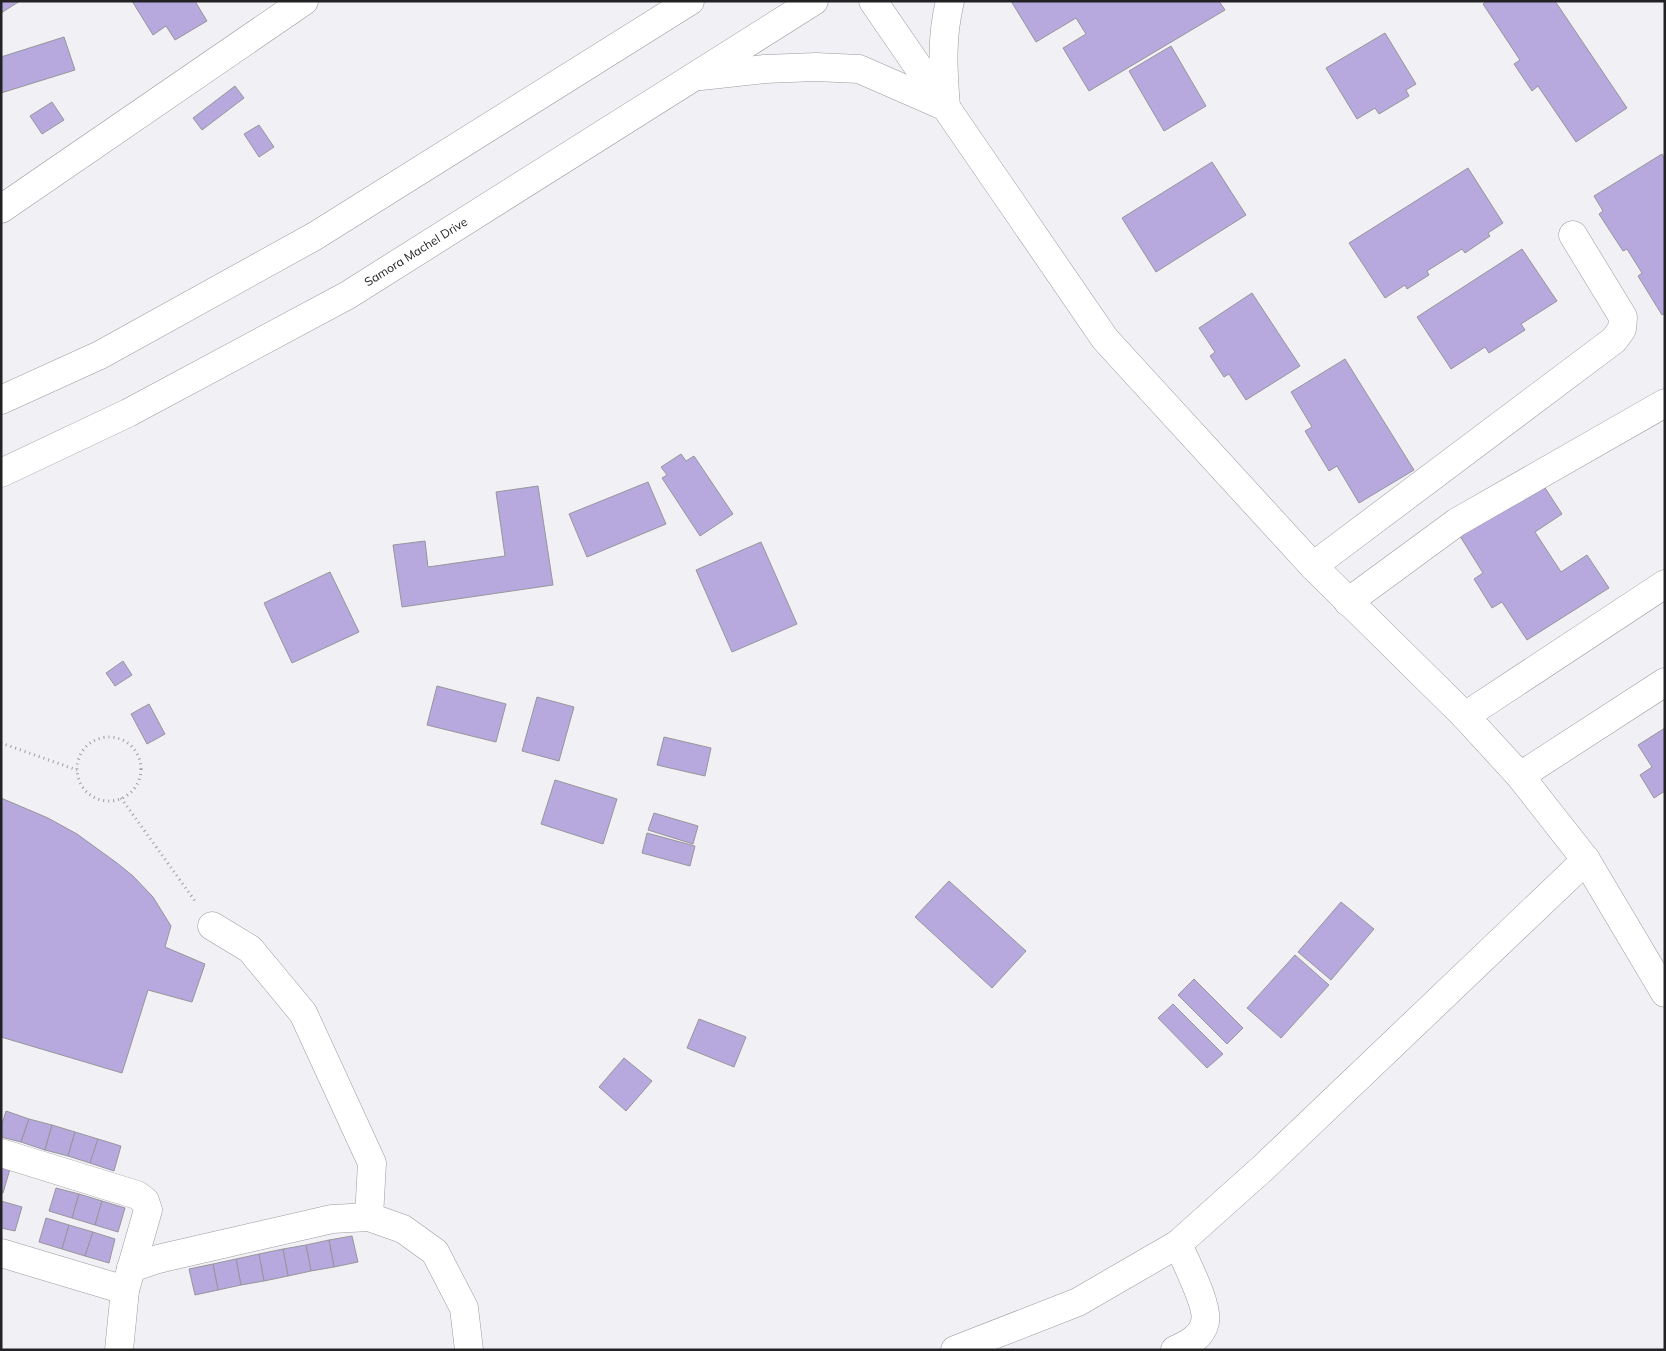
<svg xmlns="http://www.w3.org/2000/svg" width="1666" height="1351" font-family="Mulish,sans-serif">
<rect width="100%" height="100%" fill="#f1f0f5"/>
<g fill="#b7a8de" stroke="#97969b">
<polygon points="1,1 20,1 1,13"/>
<polygon points="132,1 195,1 207,21 175,40 166,26 153,35"/>
<polygon points="1011,1 1219,1 1225,10 1089,91 1063,48 1086,34 1076,18 1036,42"/>
<polygon points="1487,1 1555,1 1627,108 1576,142 1538,86 1532,91 1514,64 1520,60 1483,4"/>
<polygon points="1385,33 1416,84 1406,90 1409,96 1379,114 1375,108 1357,119 1326,68"/>
<polygon points="64,37 75,70 1,93 1,57"/>
<polygon points="1171,46 1206,106 1164,131 1129,71"/>
<polygon points="235,86 244,98 202,130 193,118"/>
<polygon points="52,102 64,120 42,134 30,116"/>
<polygon points="259,125 274,147 259,157 244,134"/>
<polygon points="1662,154 1665,160 1665,313 1662,315 1638,276 1642,273 1627,249 1623,251 1599,214 1603,211 1594,196"/>
<polygon points="1212,162 1246,215 1156,272 1122,218"/>
<polygon points="1468,168 1503,223 1488,233 1490,236 1465,253 1462,249 1427,271 1429,275 1407,289 1405,285 1385,298 1349,243"/>
<polygon points="1522,249 1557,301 1521,324 1525,330 1489,353 1485,347 1451,369 1417,317"/>
<polygon points="1252,293 1300,366 1246,400 1229,374 1224,377 1210,356 1215,352 1199,328"/>
<polygon points="1345,359 1414,470 1359,503 1337,466 1329,471 1305,431 1312,427 1291,392"/>
<polygon points="681,454 686,461 694,456 733,514 700,536 662,478 667,475 661,467"/>
<polygon points="1540,480 1562,514 1535,532 1561,572 1587,555 1609,588 1527,640 1502,602 1492,608 1474,579 1483,573 1458,533"/>
<polygon points="648,482 666,524 587,557 569,514"/>
<polygon points="538,486 553,585 402,607 393,545 425,541 428,567 505,556 496,492"/>
<polygon points="761,542 797,624 732,652 696,570"/>
<polygon points="330,572 359,632 292,663 264,603"/>
<polygon points="123,661 132,675 115,686 106,673"/>
<polygon points="437,686 506,704 496,742 427,725"/>
<polygon points="537,697 574,707 559,761 522,751"/>
<polygon points="149,704 165,734 147,744 131,714"/>
<polygon points="1665,728 1665,791 1654,798 1640,775 1652,767 1638,745"/>
<polygon points="664,737 711,748 705,776 657,765"/>
<polygon points="555,780 617,799 603,844 541,824"/>
<polygon points="1,798 48,818 77,834 117,863 133,876 153,897 171,926 165,947 205,964 192,1002 148,990 122,1073 1,1037"/>
<polygon points="654,813 698,826 693,844 648,830"/>
<polygon points="647,833 695,846 690,866 642,853"/>
<polygon points="949,881 1026,951 992,988 915,917"/>
<polygon points="1341,902 1374,929 1331,980 1298,952"/>
<polygon points="1295,955 1329,985 1281,1038 1247,1008"/>
<polygon points="1194,979 1243,1028 1227,1044 1178,995"/>
<polygon points="1173,1004 1223,1054 1207,1068 1158,1018"/>
<polygon points="699,1019 746,1037 734,1067 687,1048"/>
<polygon points="624,1058 652,1081 626,1111 599,1087"/>
<polygon points="6,1111 29,1119 21,1142 1,1137 1,1127"/>
<polygon points="29,1119 52,1125 45,1150 21,1142"/>
<polygon points="52,1125 75,1132 68,1156 45,1150"/>
<polygon points="75,1132 98,1139 90,1163 68,1156"/>
<polygon points="98,1139 121,1146 114,1171 90,1163"/>
<polygon points="1,1166 10,1169 3,1193 1,1193"/>
<polygon points="56,1188 79,1194 72,1218 49,1211"/>
<polygon points="79,1194 102,1201 95,1225 72,1218"/>
<polygon points="1,1201 22,1207 15,1231 1,1228"/>
<polygon points="102,1201 125,1208 118,1232 95,1225"/>
<polygon points="46,1218 69,1225 62,1249 39,1242"/>
<polygon points="69,1225 93,1232 85,1256 62,1249"/>
<polygon points="93,1232 115,1239 109,1263 85,1256"/>
<polygon points="352,1236 358,1262 334,1267 329,1240"/>
<polygon points="329,1240 334,1267 311,1271 306,1245"/>
<polygon points="306,1245 311,1271 288,1276 283,1249"/>
<polygon points="283,1249 288,1276 264,1281 259,1254"/>
<polygon points="259,1254 264,1281 241,1285 236,1259"/>
<polygon points="236,1259 241,1285 218,1290 213,1264"/>
<polygon points="213,1264 218,1290 195,1295 189,1269"/>
</g>
<g fill="none" stroke-linecap="round" stroke-linejoin="round">
<g stroke="#9b9a9f" stroke-width="29">
<g id="minor">
<polyline points="873,1 1105,339 1313,566 1465,716 1520,776 1586,860 1665,993"/>
<polyline points="1,209 304,1"/>
<polyline points="1313,566 1614,340 1622,329 1623,317 1573,235"/>
<polyline points="1348,602 1457,522 1665,403"/>
<polyline points="1465,716 1665,584"/>
<polyline points="1520,776 1665,682"/>
<polyline points="212,926 250,949 303,1013 372,1163 369,1217"/>
<polyline points="1,1153 137,1195 145,1201 148,1210 125,1290 119,1350"/>
<polyline points="1,1253 125,1290"/>
<polyline points="131,1268 158,1259 332,1219 369,1217 403,1229 435,1252 464,1308 469,1350"/>
<polyline points="955,1350 1078,1302 1178,1244 1264,1167 1586,860"/>
<path d="M1175,1350c13,-6 27,-13 30,-28 4,-16 -20,-61 -27,-78"/>
</g>
</g>
<g stroke="#9b9a9f" stroke-width="29">
<g id="major">
<path d="M701,76l64,-7 51,-2 43,2 87,38c-3,-37 -5,-69 4,-106"/>
<polyline points="1,400 100,355 315,236 690,1"/>
<polyline points="1,473 128,413 348,295 814,1"/>
</g>
</g>
<g stroke="#9f9fa2" stroke-width="3" stroke-dasharray="1 4" stroke-linecap="butt">
<circle cx="109" cy="769" r="32"/>
<polyline points="1,743 77,770"/>
<polyline points="121,798 195,901"/>
</g>
<use href="#minor" stroke="#fff" stroke-width="28"/>
<use href="#major" stroke="#fff" stroke-width="28"/>
</g>
<g text-anchor="middle" stroke-width="4" stroke-linejoin="round" paint-order="stroke">
<g font-size="12" fill="#222224" stroke="#fff">
<text transform="translate(416 252) rotate(-32)" y="4">Samora Machel Drive</text>
</g>
</g>
<rect width="1666" height="1351" fill="none" stroke="#222224" stroke-width="5"/>
</svg>
